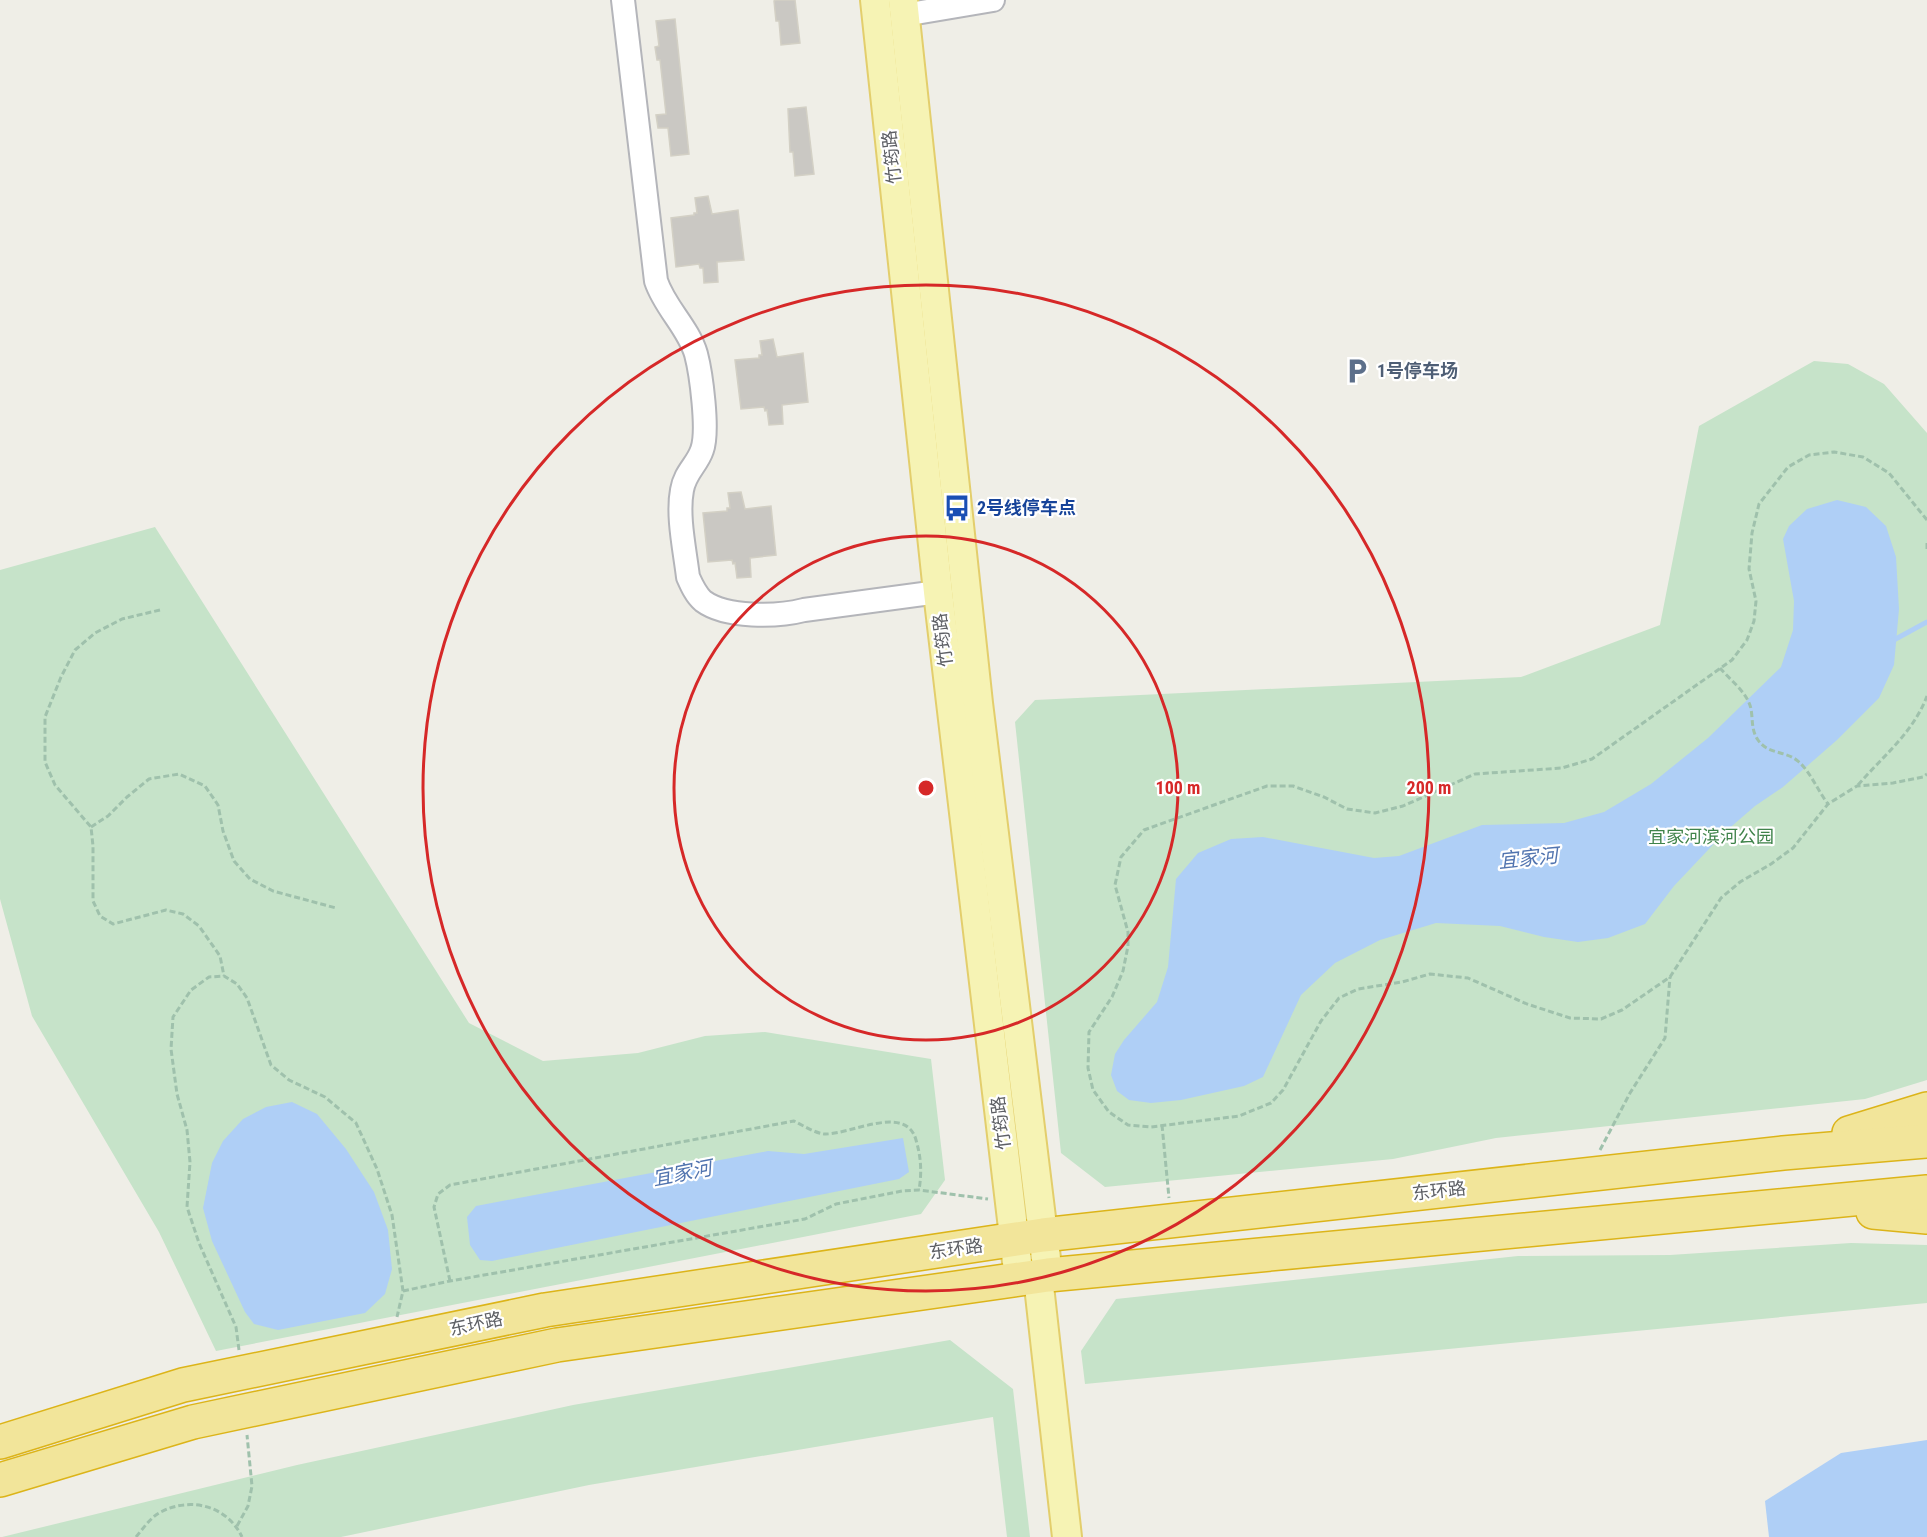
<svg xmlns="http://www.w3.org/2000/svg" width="1927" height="1537" font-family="'Roboto Condensed','Noto Sans SC',sans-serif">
<rect width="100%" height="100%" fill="#efeee7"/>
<g fill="#c6e3c9">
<polygon points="1814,361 1848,364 1884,384 1927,433 1927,1080 1865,1099 1496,1138 1393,1159 1105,1187 1061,1153 1015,722 1035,700 1521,677 1660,625 1699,426"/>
<polygon points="155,527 469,1023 543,1061 638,1053 705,1036 765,1032 931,1059 945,1180 921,1214 216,1351 159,1232 32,1016 0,899 0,570"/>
<polygon points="1851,1243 1927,1245 1927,1303 1085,1384 1081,1351 1116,1299 1518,1256 1670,1255"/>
<polygon points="950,1340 1013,1389 1030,1537 1007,1537 993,1417 589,1485 341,1537 2,1537 297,1465 573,1405"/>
</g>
<g fill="#afcff6">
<polygon points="1837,500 1866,507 1886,526 1896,557 1899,609 1894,665 1879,698 1837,740 1783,787 1755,806 1725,832 1674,886 1645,924 1608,938 1578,942 1544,937 1500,926 1436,923 1380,940 1335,963 1301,995 1263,1077 1244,1086 1181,1100 1151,1103 1129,1100 1117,1091 1111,1075 1115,1054 1124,1040 1157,1002 1168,967 1176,879 1198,853 1231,839 1263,837 1374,858 1399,856 1482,825 1564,823 1604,812 1651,784 1708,738 1781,667 1793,630 1794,601 1783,539 1789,526 1807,509"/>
<polygon points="292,1102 317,1114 346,1149 374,1192 388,1230 392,1269 385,1294 365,1313 278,1330 254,1324 245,1312 212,1241 203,1208 212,1163 223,1141 243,1119 266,1107"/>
<polygon points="903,1138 909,1172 899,1179 492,1261 480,1260 470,1245 467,1217 476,1206 768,1151 804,1154"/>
<polygon points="1927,1440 1927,1537 1769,1537 1765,1501 1841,1453"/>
</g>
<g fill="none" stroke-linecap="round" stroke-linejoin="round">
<polyline stroke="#afcff6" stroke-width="5" points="1892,641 1927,622"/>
</g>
<g fill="#cac8c3" stroke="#d3d0c5" stroke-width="1.5">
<polygon points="776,0 795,0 800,43 781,45 779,21 776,21 774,1"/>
<polygon points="675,19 689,154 671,156 668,128 658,128 656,115 666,114 660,60 657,60 655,47 659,46 656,21"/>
<polygon points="806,107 814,174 795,176 793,152 790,152 788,109"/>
<polygon points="708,196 712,214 738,210 744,260 717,262 718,282 704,283 703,268 700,268 699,264 676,267 671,218 694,215 694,213 697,213 695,198"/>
<polygon points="773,339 777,357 803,353 808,402 782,405 783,424 769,425 767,410 765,411 764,407 741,409 735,360 759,358 759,355 762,355 760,341"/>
<polygon points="741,492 745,509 771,506 776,555 750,558 751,577 737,578 735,563 733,564 732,560 708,562 703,513 727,511 727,508 730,508 728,493"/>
</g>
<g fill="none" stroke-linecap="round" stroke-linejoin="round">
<g stroke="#b4b5ba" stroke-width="26">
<g id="minor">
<path d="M623,0l33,281c9,27 32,46 40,73 5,19 13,77 6,96 -5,15 -17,22 -20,40 -5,26 3,61 6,87 4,9 8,18 15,24 23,17 74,16 101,9l134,-18"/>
<polyline points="904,15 993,0"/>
</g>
</g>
<g stroke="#e3ce6c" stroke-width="32">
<g id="major">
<polyline points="875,0 938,592 1019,1279"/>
<polyline points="903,0 978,703 1048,1275"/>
<polyline points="1038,1277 1067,1537"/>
</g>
</g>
<g stroke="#dcb419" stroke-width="36">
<g id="highway">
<polyline points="1849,1133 1927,1109"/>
<polyline points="1873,1212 1927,1217"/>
<polyline points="0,1442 183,1385 545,1310 1043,1235 1783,1153 1927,1141"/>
<polyline points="0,1480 193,1422 557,1345 1048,1275 1927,1192"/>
</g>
</g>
<g stroke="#9fc1ac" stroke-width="3" stroke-dasharray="6 3" stroke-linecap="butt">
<polyline points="1927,520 1889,473 1863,457 1834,452 1809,455 1788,467 1759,504 1752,533 1749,569 1756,601 1754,621 1747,640 1732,660 1592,759 1562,768 1475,774 1403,806 1375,813 1347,809 1324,797 1293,786 1267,786 1144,830 1121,857 1115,885 1128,932 1128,946 1123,971 1112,997 1089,1032 1088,1068 1093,1090 1109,1112 1128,1125 1151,1127 1239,1116 1271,1103 1283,1090 1321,1021 1339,998 1358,989 1402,982 1430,974 1468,978 1527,1004 1570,1018 1601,1019 1622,1010 1670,977 1721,898 1740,882 1771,864 1793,848 1828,804 1857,786 1893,783 1923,777 1927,774"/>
<polyline points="1927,543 1927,550"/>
<polyline points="160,610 122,619 95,633 75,650 61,677 45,717 45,762 55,785 91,827 93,846 93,901 100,916 113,924 166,910 183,914 199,926 220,956 224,976"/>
<path d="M1720,668c10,12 28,25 31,41 2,11 0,21 7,31 10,15 28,10 41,22 12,11 19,29 29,42"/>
<path d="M1858,785c25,-29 55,-52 69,-89"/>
<polyline points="91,827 108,816 127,797 149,779 179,774 205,786 218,805 223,831 234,861 250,879 273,891 336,908"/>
<polyline points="1162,1125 1169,1198"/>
<polyline points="1600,1150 1630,1093 1665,1038 1670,977"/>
<path d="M450,1281l-16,-74 4,-13 12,-9 344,-64c8,4 21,12 30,13 26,1 82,-31 92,6 5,17 6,32 3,50"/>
<polyline points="403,1291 450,1281 805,1219 836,1204 902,1191 919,1190 988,1199"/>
<polyline points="239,1350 236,1327 199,1243 187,1207 190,1162 187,1130 177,1094 171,1049 173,1017 191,990 209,977 224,976 237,984 247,998 271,1065 289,1080 325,1097 356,1123 377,1169 392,1215 403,1291 397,1317"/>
<polyline points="237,1526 248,1506 252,1486 247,1435"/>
<path d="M136,1537c6,-7 14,-19 23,-24 30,-17 68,-8 83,24"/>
</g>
<use href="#minor" stroke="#fff" stroke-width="22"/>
<use href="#major" stroke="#f6f3b4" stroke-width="28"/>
<use href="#highway" stroke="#f2e59a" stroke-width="33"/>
</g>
<g fill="none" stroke="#d62828" stroke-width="3">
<circle cx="926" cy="788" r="252"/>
<circle cx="926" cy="788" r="503"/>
</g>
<defs>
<g id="parking-bare" transform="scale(2.07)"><path d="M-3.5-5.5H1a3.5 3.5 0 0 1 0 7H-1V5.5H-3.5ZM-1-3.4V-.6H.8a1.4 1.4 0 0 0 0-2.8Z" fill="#5c6f8a" stroke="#fff" stroke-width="2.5" paint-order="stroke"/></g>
<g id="bus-bare" transform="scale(2.07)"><path d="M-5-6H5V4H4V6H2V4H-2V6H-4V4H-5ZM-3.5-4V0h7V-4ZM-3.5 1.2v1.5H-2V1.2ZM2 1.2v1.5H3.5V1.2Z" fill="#1a4fb4" stroke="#fff" stroke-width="2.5" paint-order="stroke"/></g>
</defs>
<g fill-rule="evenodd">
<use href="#parking-bare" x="1357" y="371"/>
<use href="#bus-bare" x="957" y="508"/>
</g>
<g text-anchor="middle" stroke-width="4.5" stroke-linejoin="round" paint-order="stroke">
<g font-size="18" fill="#5e6065" stroke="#fff">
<text transform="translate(892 157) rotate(-96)" y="6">竹筠路</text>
<text transform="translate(943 640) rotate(-97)" y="6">竹筠路</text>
<text transform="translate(1001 1123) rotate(-97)" y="6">竹筠路</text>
<text transform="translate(1439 1191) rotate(-6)" y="6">东环路</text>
<text transform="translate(956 1249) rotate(-8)" y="6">东环路</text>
<text transform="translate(476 1324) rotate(-12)" y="6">东环路</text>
</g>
<g font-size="18" font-weight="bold" fill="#4e5e75" stroke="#fff" text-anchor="start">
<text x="1377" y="377">1号停车场</text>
</g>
<g font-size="18" font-weight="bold" fill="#164399" stroke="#fff" text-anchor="start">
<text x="977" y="514">2号线停车点</text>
</g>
<g font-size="18" fill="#3f834a" stroke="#fff">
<text x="1711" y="843">宜家河滨河公园</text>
</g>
<g font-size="20" font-style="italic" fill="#5174af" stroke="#fff">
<text transform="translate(1528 858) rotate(-6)" y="7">宜家河</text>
<text transform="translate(682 1173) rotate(-11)" y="7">宜家河</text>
</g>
</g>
<circle cx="926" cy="788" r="9" fill="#d62828" stroke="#fff" stroke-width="3"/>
<g font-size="18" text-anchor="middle" font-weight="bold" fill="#d62828" stroke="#fff" stroke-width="4.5" stroke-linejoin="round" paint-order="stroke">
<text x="1178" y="794">100 m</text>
<text x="1429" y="794">200 m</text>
</g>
</svg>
